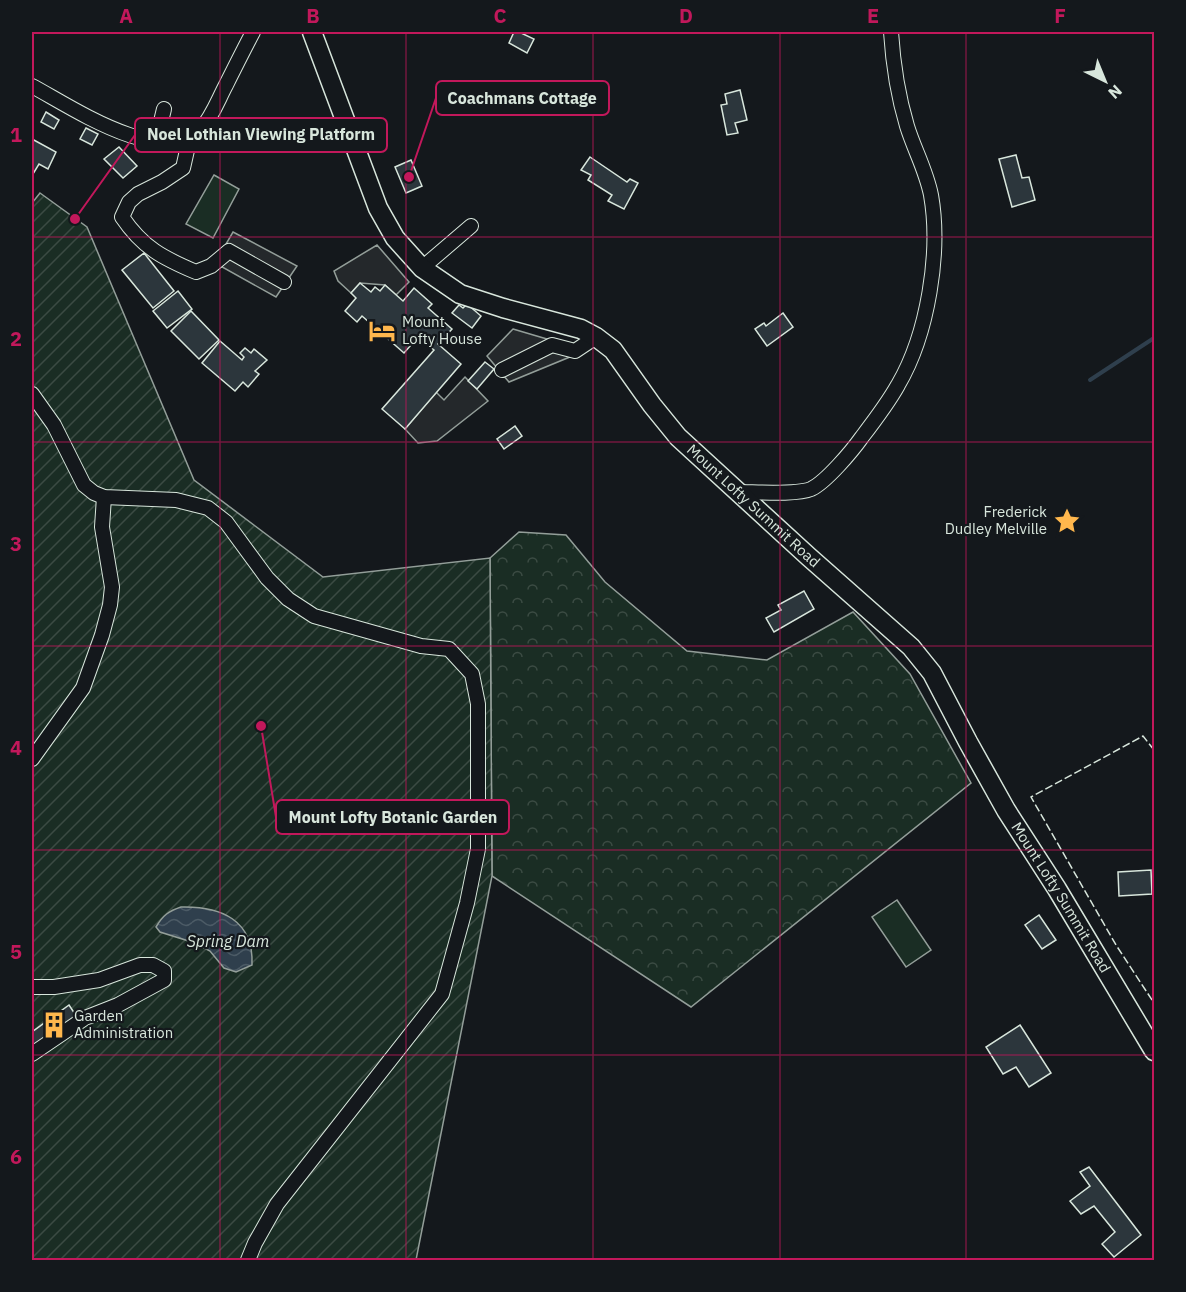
<svg xmlns="http://www.w3.org/2000/svg" width="1186" height="1292" font-family="'IBM Plex Sans',sans-serif">
<defs>
<pattern id="forest-crowns" width="20" height="18" patternUnits="userSpaceOnUse" patternTransform="scale(1.5)"><rect width="20" height="18" fill="#1a2d24"/><path d="M2 6a3 3 0 1 1 6 0M12 15a3 3 0 1 1 6 0" fill="none" stroke="#3b4b43"/></pattern>
<pattern id="garden-furrows" width="10" height="10" patternUnits="userSpaceOnUse" patternTransform="scale(1.5)"><rect width="10" height="10" fill="#1a2d24"/><path d="M-1 1l2-2M0 10L10 0M9 11l2-2" fill="none" stroke="#3b4b43"/></pattern>
<pattern id="water-waves" width="16" height="10" patternUnits="userSpaceOnUse" patternTransform="scale(1.5)"><rect width="16" height="10" fill="#2f3f4d"/><path d="M0 5q4-4 8 0t8 0" fill="none" stroke="#4c5b66"/></pattern>
</defs>
<rect width="100%" height="100%" fill="#14181c"/>
<g fill="#1a2d24" stroke="#939e99" stroke-width="1.5">
<polygon points="214,175 239,189 213,238 186,224"/>
<polygon points="897,900 931,950 906,967 872,917"/>
</g>
<polygon fill="url(#forest-crowns)" stroke="#939e99" stroke-width="1.5" points="519,532 566,535 605,582 687,651 767,660 853,612 910,674 971,783 691,1007 492,876 490,558"/>
<polygon fill="url(#garden-furrows)" stroke="#939e99" stroke-width="1.5" points="40,193 87,227 194,480 323,577 490,558 492,876 416,1260 32,1260 32,203"/>
<g fill="#24282b" stroke="#939e99" stroke-width="1.5">
<polygon points="233,232 297,266 276,297 215,263"/>
<polygon points="377,245 409,282 396,295 385,285 360,283 351,293 338,281 334,271"/>
<polygon points="513,329 574,347 582,352 509,382 487,356"/>
<polygon points="465,377 488,401 437,441 418,443 405,429 436,392 444,400"/>
</g>
<path fill="url(#water-waves)" stroke="#939e99" stroke-width="1.5" d="M181,907c40,-1 73,13 71,58l-16,7 -12,-4 -14,-17 -15,-8 -35,-11 -4,-5c7,-12 13,-16 25,-20z"/>
<g fill="none" stroke-linecap="round" stroke-linejoin="round">
<polyline stroke="#2f3f4d" stroke-width="4" points="1090,380 1154,338"/>
</g>
<g fill="#2c363c" stroke="#d8e6dc" stroke-width="1.5">
<polygon points="514,32 519,32 534,39 527,53 509,43"/>
<polygon points="740,90 747,120 735,123 738,133 727,135 721,105 727,104 725,94"/>
<polygon points="46,112 59,120 54,129 41,122"/>
<polygon points="86,128 98,134 92,145 80,139"/>
<polygon points="32,139 56,152 48,169 39,164 33,174"/>
<polygon points="119,147 137,166 123,178 104,159"/>
<polygon points="1016,155 1022,178 1029,177 1035,200 1012,207 999,159"/>
<polygon points="590,157 627,182 630,179 638,183 624,209 608,201 612,195 588,180 591,175 581,170"/>
<polygon points="411,160 422,186 406,193 395,167"/>
<polygon points="144,253 174,291 153,308 122,270"/>
<polygon points="360,283 371,292 375,287 380,291 385,285 403,301 414,288 432,304 428,308 452,329 438,344 461,364 405,429 382,409 434,350 418,337 404,353 362,316 357,322 345,311 356,298 351,293"/>
<polygon points="178,291 192,309 167,328 153,311"/>
<polygon points="467,304 481,316 472,328 452,313 459,305 463,308"/>
<polygon points="191,311 219,340 199,359 171,331"/>
<polygon points="783,313 793,327 767,346 755,329 764,323 766,326"/>
<polygon points="220,341 242,360 244,357 240,353 245,348 251,353 254,349 267,360 255,371 259,374 248,387 243,382 235,391 202,363"/>
<polygon points="485,362 494,369 477,389 468,381"/>
<polygon points="515,426 522,436 504,449 497,439"/>
<polygon points="804,591 814,609 774,632 766,618 781,610 778,605"/>
<polygon points="1151,870 1152,894 1119,896 1118,872"/>
<polygon points="1039,915 1056,940 1042,949 1025,925"/>
<polygon points="69,1005 77,1017 32,1050 32,1032"/>
<polygon points="1020,1025 1051,1073 1029,1087 1016,1067 1003,1074 986,1047"/>
<polygon points="1089,1167 1141,1235 1114,1257 1102,1244 1115,1232 1094,1206 1081,1214 1070,1201 1090,1186 1080,1172"/>
</g>
<g fill="none" stroke-linecap="round" stroke-linejoin="round">
<g stroke="#d8e6dc" stroke-width="16">
<g id="minor">
<path d="M32,86c38,20 129,83 169,43 11,-12 17,-29 25,-44 9,-18 18,-36 27,-53"/>
<path d="M190,137l-7,31 -21,14 -24,12 -9,8 -7,15c21,31 41,41 74,55l15,-6 18,-15 55,31"/>
<polyline points="156,142 164,109"/>
<polyline points="422,268 471,226"/>
<polyline points="502,370 552,345 575,351 596,337"/>
<polyline points="32,394 54,425 84,485 94,493 104,497 176,500 208,508 226,522 267,578 288,599 314,616 421,646 449,649 472,674 478,704 478,849 467,903 442,994 277,1204 255,1243 248,1260"/>
<path d="M738,492c17,0 59,3 73,-3 15,-7 41,-38 51,-52 13,-17 26,-34 36,-52 30,-51 43,-133 33,-190 -5,-25 -17,-46 -24,-69 -9,-30 -14,-63 -16,-94"/>
<polyline points="32,759 83,688 102,635 110,605 112,587 102,527 104,497"/>
<polyline points="32,987 54,987 99,980 140,965 153,965 164,971 164,980 118,1005 85,1018 32,1054"/>
</g>
</g>
<g stroke="#d8e6dc" stroke-width="21">
<g id="major">
<path id="s1" d="M312,32l66,176 17,30 27,30 38,26 43,14 78,21 15,8 17,13 39,55 26,32 131,120 102,90 21,26 36,69 38,68 51,79 97,162"/>
</g>
</g>
<use href="#minor" stroke="#14181c" stroke-width="14"/>
<use href="#major" stroke="#14181c" stroke-width="18"/>
<polyline stroke="#d8e6dc" stroke-width="1.5" stroke-dasharray="8 3" stroke-linecap="butt" points="1154,750 1143,736 1031,797 1116,945 1154,1003"/>
</g>
<path fill="none" stroke="#c2185b" stroke-width="1.5" stroke-opacity="0.55" d="M220,32v1228M406,32v1228M593,32v1228M780,32v1228M966,32v1228M32,237h1122M32,442h1122M32,646h1122M32,850h1122M32,1055h1122"/>
<defs>
<g id="hotel-bare" transform="scale(2.07)"><path d="M-6-4.5h1.5V1H6V5H4.5V3h-9V5H-6ZM-4 0a1.8 1.8 0 1 1 3.6 0ZM.5 0V-2.5h3Q6-2.5 6 0Z" fill="#ffb74d" stroke="#14181c" stroke-width="2.5" paint-order="stroke"/></g>
<g id="sight-bare" transform="scale(2.07)"><path d="M0-6L1.8-2.2L6-1.7L2.9 1.2L3.7 5.4L0 3.3L-3.7 5.4L-2.9 1.2L-6-1.7L-1.8-2.2Z" fill="#ffb74d" stroke="#14181c" stroke-width="2.5" paint-order="stroke"/></g>
<g id="building-bare" transform="scale(2.07)"><path d="M-4-6H4V6H1V3H-1V6H-4ZM-2.5-4.3h1.7v1.8h-1.7ZM.8-4.3h1.7v1.8H.8ZM-2.5-1h1.7V.8h-1.7ZM.8-1h1.7V.8H.8Z" fill="#ffb74d" stroke="#14181c" stroke-width="2.5" paint-order="stroke"/></g>
</defs>
<g fill-rule="evenodd">
<use href="#hotel-bare" x="382" y="331"/>
<use href="#sight-bare" x="1067" y="521"/>
<use href="#building-bare" x="54" y="1025"/>
</g>
<g text-anchor="middle" stroke-width="4.5" stroke-linejoin="round" paint-order="stroke">
<g font-size="15" fill="#d8e6dc" stroke="#14181c" text-anchor="start">
<text x="402" y="327">Mount<tspan x="402" dy="17">Lofty House</tspan></text>
<text x="1047" y="517" text-anchor="end">Frederick<tspan x="1047" dy="17">Dudley Melville</tspan></text>
<text x="74" y="1021">Garden<tspan x="74" dy="17">Administration</tspan></text>
</g>
<g font-size="15" fill="#d8e6dc" stroke="#14181c">
<text dy="5" stroke="none"><textPath href="#s1" startOffset="684">Mount Lofty Summit Road</textPath></text>
<text dy="5" stroke="none"><textPath href="#s1" startOffset="1188">Mount Lofty Summit Road</textPath></text>
</g>
<g font-size="16" font-style="italic" fill="#d8e6dc" stroke="#14181c">
<text x="228" y="947">Spring Dam</text>
</g>
</g>
<path fill="none" stroke="#c2185b" stroke-width="2" d="M409 177L436 98M75 219L135 135M261 726L276 817"/>
<g fill="#c2185b" stroke="#14181c" stroke-width="2">
<circle cx="409" cy="177" r="6"/>
<circle cx="75" cy="219" r="6"/>
<circle cx="261" cy="726" r="6"/>
</g>
<g fill="#14181c" stroke="#c2185b" stroke-width="2">
<rect x="436" y="81" width="173" height="34" rx="6"/>
<rect x="135" y="118" width="252" height="34" rx="6"/>
<rect x="276" y="800" width="233" height="34" rx="6"/>
</g>
<g font-size="16" text-anchor="middle" font-weight="bold" fill="#d8e6dc">
<text x="522" y="104">Coachmans Cottage</text>
<text x="261" y="140">Noel Lothian Viewing Platform</text>
<text x="393" y="823">Mount Lofty Botanic Garden</text>
</g>
<rect width="1186" height="1292" fill="none" stroke="#14181c" stroke-width="66"/>
<g transform="translate(1105 81) rotate(137)" stroke="#14181c" stroke-width="4.5" paint-order="stroke">
<path d="M0-4.5L10 22L0 15L-10 22Z" fill="#d8e6dc"/>
<text y="-9" font-size="16" font-weight="bold" text-anchor="middle" fill="#d8e6dc">N</text>
</g>
<rect x="33" y="33" width="1120" height="1226" fill="none" stroke="#c2185b" stroke-width="2"/>
<g font-size="20" text-anchor="middle" font-weight="bold" fill="#c2185b">
<text x="126" y="23">A</text>
<text x="313" y="23">B</text>
<text x="500" y="23">C</text>
<text x="686" y="23">D</text>
<text x="873" y="23">E</text>
<text x="1060" y="23">F</text>
<text x="16" y="142">1</text>
<text x="16" y="346">2</text>
<text x="16" y="551">3</text>
<text x="16" y="755">4</text>
<text x="16" y="959">5</text>
<text x="16" y="1164">6</text>
</g>
</svg>
